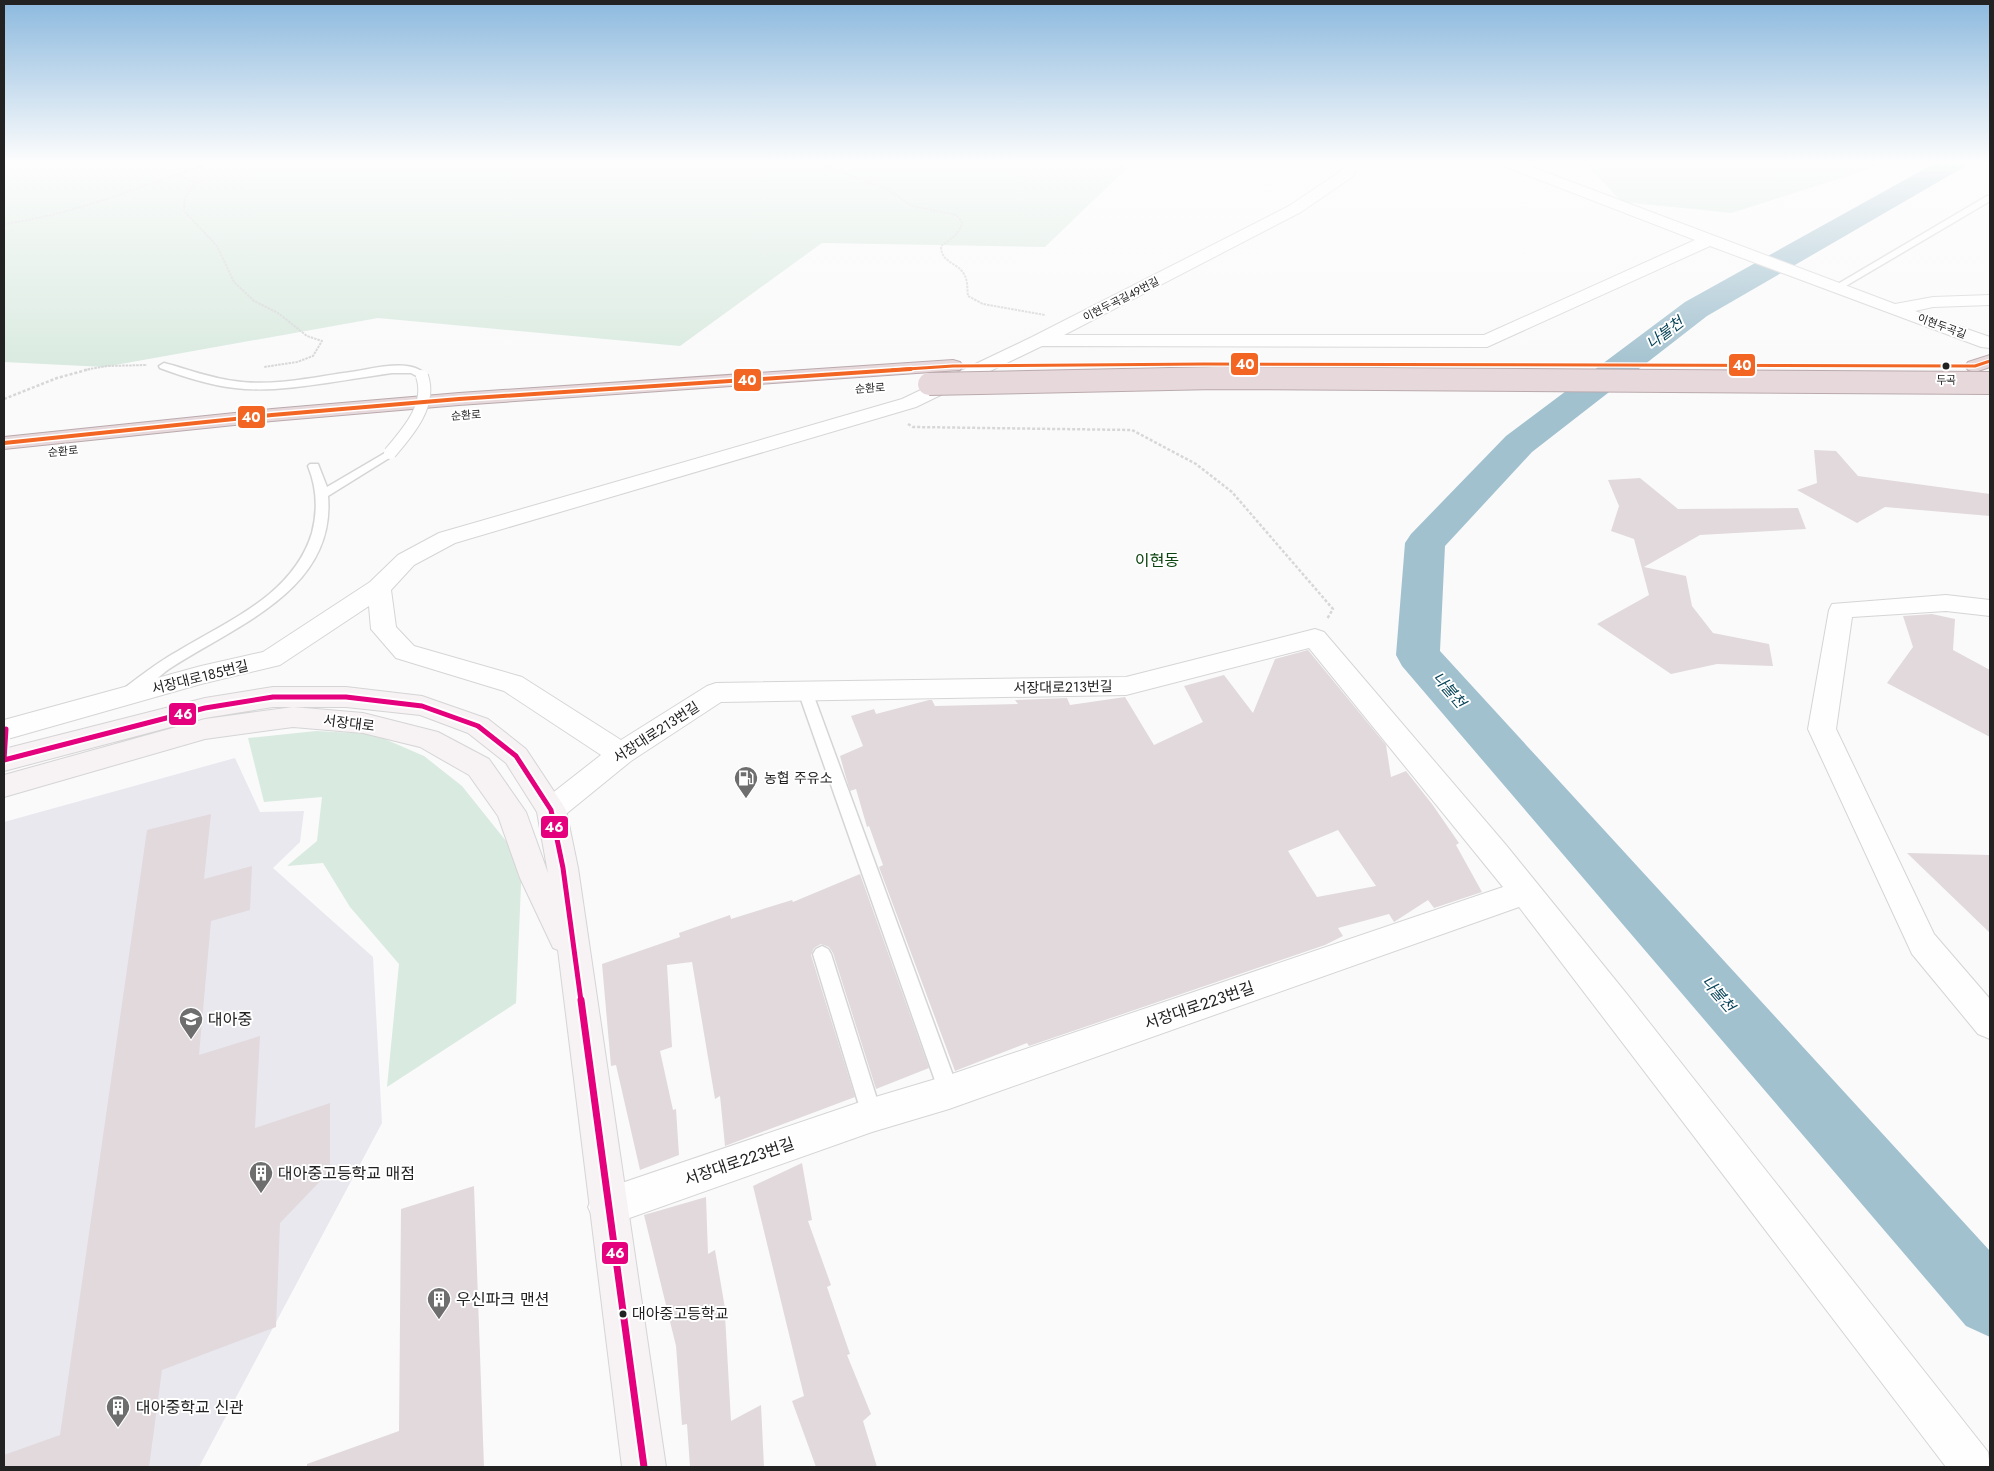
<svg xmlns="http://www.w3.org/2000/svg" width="1994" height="1471" font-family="Jost,'Noto Sans KR',sans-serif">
<rect width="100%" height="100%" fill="#fafafb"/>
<polygon fill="#e9e8ee" points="235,758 260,812 304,811 300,842 273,868 373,957 382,1123 199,1467 4,1467 4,822"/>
<g fill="#d9eae0">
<polygon points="4,162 1117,162 1128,167 1045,247 822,243 680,346 378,318 104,367 4,362"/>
<polygon points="1584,162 1891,162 1732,213 1622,202"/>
<polygon points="316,731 373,734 424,756 462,786 522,861 516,1003 387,1087 399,964 350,907 323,863 287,866 317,841 322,797 264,802 248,738"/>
</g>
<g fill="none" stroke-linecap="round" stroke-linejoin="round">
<polygon fill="#a2c1cf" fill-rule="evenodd" points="1937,162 1968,162 1964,167 1707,316 1532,452 1445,546 1440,651 1990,1251 1990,1337 1966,1326 1402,666 1396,655 1405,543 1411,534 1506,436 1685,302"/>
</g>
<g fill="#e1d9dc" fill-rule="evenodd">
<polygon points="1814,450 1836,451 1858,476 1990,494 1990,516 1885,507 1857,523 1797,490 1817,483"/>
<polygon points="1640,478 1678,509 1798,508 1806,529 1700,535 1644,567 1686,576 1692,606 1713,633 1769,644 1773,666 1717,664 1671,674 1597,624 1649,595 1634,539 1611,531 1619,506 1608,480"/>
<polygon points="1932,614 1955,619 1953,650 1990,670 1990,737 1887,683 1913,647 1903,616"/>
<path d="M1308,650l78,95 5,32 15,-6 26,33 27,39 -3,2 26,47 -48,16 -6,-8 -34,22 -5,-8 -51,14 5,8 -18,9 -296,101 -2,-3 -72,28 -76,-204 4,-2 -14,-39 -2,1 -11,-38 -6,2 -5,-17 -5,-18 23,-10 -12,-30 23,-7 2,5 53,-14h3l3,6 83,-2 -3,-4 52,-2 3,7 55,-8 29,48 49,-23 -19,-36 40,-11 29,38 22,-54zM1338,830l38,56 -59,11 -29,-46z"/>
<polygon points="211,814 204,879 252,866 250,910 211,921 199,1055 260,1036 255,1128 330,1103 330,1171 280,1223 276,1327 162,1370 149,1467 4,1467 4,1455 60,1435 147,830"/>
<polygon points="1907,853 1990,855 1990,933"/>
<polygon points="860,874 929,1068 876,1089 833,953 829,947 821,944 814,948 811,955 855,1097 725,1146 720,1096 715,1099 692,962 667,965 672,1047 660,1051 673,1110 676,1109 679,1155 640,1170 616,1065 611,1066 602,964 680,937 679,933 730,915 731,919 792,900 793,902"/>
<polygon points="802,1163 812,1220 808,1221 831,1285 827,1287 850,1354 847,1355 871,1414 863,1421 877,1467 816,1467 792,1401 804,1396 753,1186"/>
<polygon points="474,1186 484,1467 307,1467 307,1464 399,1431 401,1209"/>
<polygon points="706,1197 708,1254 715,1250 726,1314 725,1315 731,1421 761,1405 764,1467 690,1467 687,1424 682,1425 676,1346 644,1215"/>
</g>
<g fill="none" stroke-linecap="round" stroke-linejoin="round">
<g stroke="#d5d5d6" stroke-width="3">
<g id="lane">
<polygon points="1987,196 1990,196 1990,201 1839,290 1831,288"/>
<path d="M164,363c23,6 46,15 70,18 38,6 79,-4 117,-9 21,-3 61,-15 76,4l-5,3 -11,-6h-19c-46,6 -112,21 -157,15 -25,-3 -51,-11 -75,-20l-1,-2z"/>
<path d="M390,450l4,1v4l-66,41c8,95 -94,130 -159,173 -12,8 -34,33 -47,29l-2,-4 2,-4c18,-14 36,-28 56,-39 51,-31 115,-56 134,-118 6,-23 5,-45 -4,-67l2,-2h8l9,23z"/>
<polygon points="805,686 812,691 959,1092 956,1099 949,1101 942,1099 939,1092 798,691"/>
<polygon points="822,946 828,949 831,954 882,1115 879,1122 872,1125 865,1122 862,1115 813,954 816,949"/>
</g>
</g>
<g stroke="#d5d5d6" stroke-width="2">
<g id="street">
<polygon points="1346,162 1360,162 1352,177 1301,212 1064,335 1484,335 1695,240 1501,165 1499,162 1519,162 1895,304 1933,297 1990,295 1990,305 1933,307 1915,311 1990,337 1990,348 1981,347 1710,246 1487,347 1042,346 916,407 455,543 414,565 391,590 396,627 414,646 522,677 621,740 707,686 716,683 1126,677 1315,629 1324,632 1506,845 1626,993 1988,1452 1990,1467 1946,1467 1519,907 949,1109 872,1132 607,1226 594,1220 588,1207 594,1194 607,1188 872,1098 949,1075 1503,887 1309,648 1126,695 721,702 631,761 561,818 551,821 541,818 536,810 541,802 601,755 504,691 396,658 371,629 369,606 280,665 201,684 4,740 4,720 201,666 263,652 370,582 398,555 439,533 902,399 1032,337 1289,206 1341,171"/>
<polygon points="1946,595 1990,600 1990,616 1946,611 1852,617 1836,729 1934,934 1990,999 1990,1039 1978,1034 1912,954 1808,729 1829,610 1832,604"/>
</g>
</g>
<g stroke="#d5d5d6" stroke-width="2">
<polygon id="secondary" points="273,687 346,687 422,696 488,719 526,749 561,802 566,810 578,868 666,1467 622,1467 558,950 553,948 520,878 498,816 469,775 420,747 363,733 293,727 205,739 4,797 4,775 205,719 293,707 363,713 438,732 489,759 526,812 548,873 537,812 506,763 468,733 420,715 346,707 273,707 205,718 4,771 4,749 205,698"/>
</g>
<g stroke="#baaaad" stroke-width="2">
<g id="highway">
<polygon points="1990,355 1990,367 1975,372 1968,370 1965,366 1968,362"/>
<polygon points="953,360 960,362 963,366 960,370 459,405 272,421 4,449 4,437 272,409 459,393"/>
</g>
</g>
<g stroke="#d7d7d8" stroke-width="2" stroke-dasharray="2.5 1" stroke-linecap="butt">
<path d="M814,162l73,27 25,17 44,9 6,7c-2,12 -11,17 -21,24 0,18 18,16 24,30 3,6 2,14 3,20l15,8 62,11"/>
<polyline points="177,174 195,183 185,198 184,211 217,246 234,282 254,301 278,313 307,336 322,341 313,356 297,362 264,367"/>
<path d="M4,224c73,-10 140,-39 210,-62"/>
<polyline points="84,370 107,366 147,365"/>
</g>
<g stroke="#d7d7d8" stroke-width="2.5" stroke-dasharray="3 2" stroke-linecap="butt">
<polyline points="4,399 57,378 90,369"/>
<polyline points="908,424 913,427 1132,430 1196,464 1232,492 1333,609 1327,619"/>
</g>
<use href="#lane" fill="#fefefe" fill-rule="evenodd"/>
<use href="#street" fill="#fefefe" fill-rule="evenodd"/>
<use href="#secondary" fill="#f7f2f3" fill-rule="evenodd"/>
<use href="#highway" fill="#e7d8db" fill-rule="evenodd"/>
<g stroke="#d5d5d6" stroke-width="14" stroke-linecap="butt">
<path id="lane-bridge" d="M390,453c18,-21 42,-48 32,-77"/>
</g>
<g stroke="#baaaad" stroke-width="24" stroke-linecap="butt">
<polyline id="highway-bridge" points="929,384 1216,378 1990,383"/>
</g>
<use href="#lane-bridge" stroke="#fefefe" stroke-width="12"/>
<use href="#highway-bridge" stroke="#e7d8db" stroke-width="22"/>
<g stroke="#fff" stroke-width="9">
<polyline id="bus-1-far1" points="6,729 4,760 205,708 273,697 346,697 422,706 478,726 516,756 551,810 563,868 581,1001"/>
</g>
<g stroke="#fff" stroke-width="11">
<polyline id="bus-1" points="581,1000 644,1467"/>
</g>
<g stroke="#fff" stroke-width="5.5">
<polyline id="bus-2-far1" points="892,370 953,366 1205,364 1975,366 1990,361"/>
</g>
<g stroke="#fff" stroke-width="7">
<polyline id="bus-2" points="4,443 272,415 459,399 911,369"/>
</g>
<use href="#bus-1-far1" stroke="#e5007d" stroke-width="5"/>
<use href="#bus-1" stroke="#e5007d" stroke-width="7"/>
<use href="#bus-2-far1" stroke="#f26522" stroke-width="3"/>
<use href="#bus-2" stroke="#f26522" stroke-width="4"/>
</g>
<linearGradient id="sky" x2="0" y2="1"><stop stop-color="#8cb9de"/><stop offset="0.44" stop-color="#fdfdfd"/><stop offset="1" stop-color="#fdfdfd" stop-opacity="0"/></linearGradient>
<rect width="1994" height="368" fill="url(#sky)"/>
<defs>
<g id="fuel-pin" transform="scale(1.25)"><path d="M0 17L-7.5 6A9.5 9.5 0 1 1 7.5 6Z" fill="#6e6e6f" stroke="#fff"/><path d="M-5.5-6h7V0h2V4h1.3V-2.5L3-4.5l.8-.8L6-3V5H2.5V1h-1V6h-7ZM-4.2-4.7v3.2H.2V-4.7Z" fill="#fff"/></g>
<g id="school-pin" transform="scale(1.25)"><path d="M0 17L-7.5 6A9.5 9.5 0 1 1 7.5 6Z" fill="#6e6e6f" stroke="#fff"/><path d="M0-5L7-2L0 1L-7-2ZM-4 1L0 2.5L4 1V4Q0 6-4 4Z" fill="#fff"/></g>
<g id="building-pin" transform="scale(1.25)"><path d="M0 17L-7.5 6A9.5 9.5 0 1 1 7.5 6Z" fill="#6e6e6f" stroke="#fff"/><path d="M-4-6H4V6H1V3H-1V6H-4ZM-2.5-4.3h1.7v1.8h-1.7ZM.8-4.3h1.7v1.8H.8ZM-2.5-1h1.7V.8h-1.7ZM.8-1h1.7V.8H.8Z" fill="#fff"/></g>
</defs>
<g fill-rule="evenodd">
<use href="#fuel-pin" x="746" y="778"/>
<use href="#school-pin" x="191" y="1019"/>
<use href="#building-pin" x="261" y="1173"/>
<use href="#building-pin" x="439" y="1299"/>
<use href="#building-pin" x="118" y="1407"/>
</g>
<g fill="#222223" stroke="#fff" stroke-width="2">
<circle cx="1946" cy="366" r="4.5"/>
<circle cx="623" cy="1314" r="4.5"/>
</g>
<g text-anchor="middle" stroke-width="4" stroke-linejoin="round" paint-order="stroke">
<g font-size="11" fill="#222223" stroke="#fff">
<text transform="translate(1121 299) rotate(-27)" y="4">이현두곡길49번길</text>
<text transform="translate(1942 326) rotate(20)" y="4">이현두곡길</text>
<text transform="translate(870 388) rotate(-4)" y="4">순환로</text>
<text transform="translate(466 415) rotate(-4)" y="4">순환로</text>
<text transform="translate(63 451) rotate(-5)" y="4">순환로</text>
</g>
<g font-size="11" fill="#222223" stroke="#fff">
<text x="1946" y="384">두곡</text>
</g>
<g font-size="14" fill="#222223" stroke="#fff">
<text transform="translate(200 677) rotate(-14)" y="5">서장대로185번길</text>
<text transform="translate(1063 687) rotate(-1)" y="5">서장대로213번길</text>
<text transform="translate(349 723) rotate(7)" y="5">서장대로</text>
<text transform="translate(656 732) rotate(-33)" y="5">서장대로213번길</text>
</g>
<g font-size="14" fill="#222223" stroke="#fff" text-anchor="start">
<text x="764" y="783">농협 주유소</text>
</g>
<g font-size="15" font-style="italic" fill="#003f55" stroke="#fff">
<text transform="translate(1665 333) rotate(-37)" y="5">나불천</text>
<text transform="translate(1449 690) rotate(49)" y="5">나불천</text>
<text transform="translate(1718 994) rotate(49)" y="5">나불천</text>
</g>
<g font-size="15" fill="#222223" stroke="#fff" text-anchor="start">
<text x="632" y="1319">대아중고등학교</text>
</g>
<g font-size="16" fill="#0c440f" stroke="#fff">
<text x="1157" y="566">이현동</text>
</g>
<g font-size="16" fill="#222223" stroke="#fff">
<text transform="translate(1199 1005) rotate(-19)" y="6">서장대로223번길</text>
<text transform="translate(739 1161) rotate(-19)" y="6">서장대로223번길</text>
</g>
<g font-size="16" fill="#222223" stroke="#fff" text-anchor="start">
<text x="208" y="1025">대아중</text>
<text x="278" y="1179">대아중고등학교 매점</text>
<text x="456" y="1305">우신파크 맨션</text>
<text x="136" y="1413">대아중학교 신관</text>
</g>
</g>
<g stroke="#fff" stroke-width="2">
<rect x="1230" y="352" width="29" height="24" rx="5" fill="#f26522"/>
<rect x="1728" y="353" width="28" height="24" rx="5" fill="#f26522"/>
<rect x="733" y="368" width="29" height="24" rx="5" fill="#f26522"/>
<rect x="237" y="405" width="29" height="24" rx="5" fill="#f26522"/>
<rect x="168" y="702" width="29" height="24" rx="5" fill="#e5007d"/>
<rect x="540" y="815" width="29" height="24" rx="5" fill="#e5007d"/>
<rect x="601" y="1241" width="28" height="24" rx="5" fill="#e5007d"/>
</g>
<g font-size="14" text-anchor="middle" font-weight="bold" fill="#fff">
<text x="1245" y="369">40</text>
<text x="1742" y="370">40</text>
<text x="747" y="385">40</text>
<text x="251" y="422">40</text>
<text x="183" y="719">46</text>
<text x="554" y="832">46</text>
<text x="615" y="1258">46</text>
</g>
<rect width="1994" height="1471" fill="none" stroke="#222223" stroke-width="10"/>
</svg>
